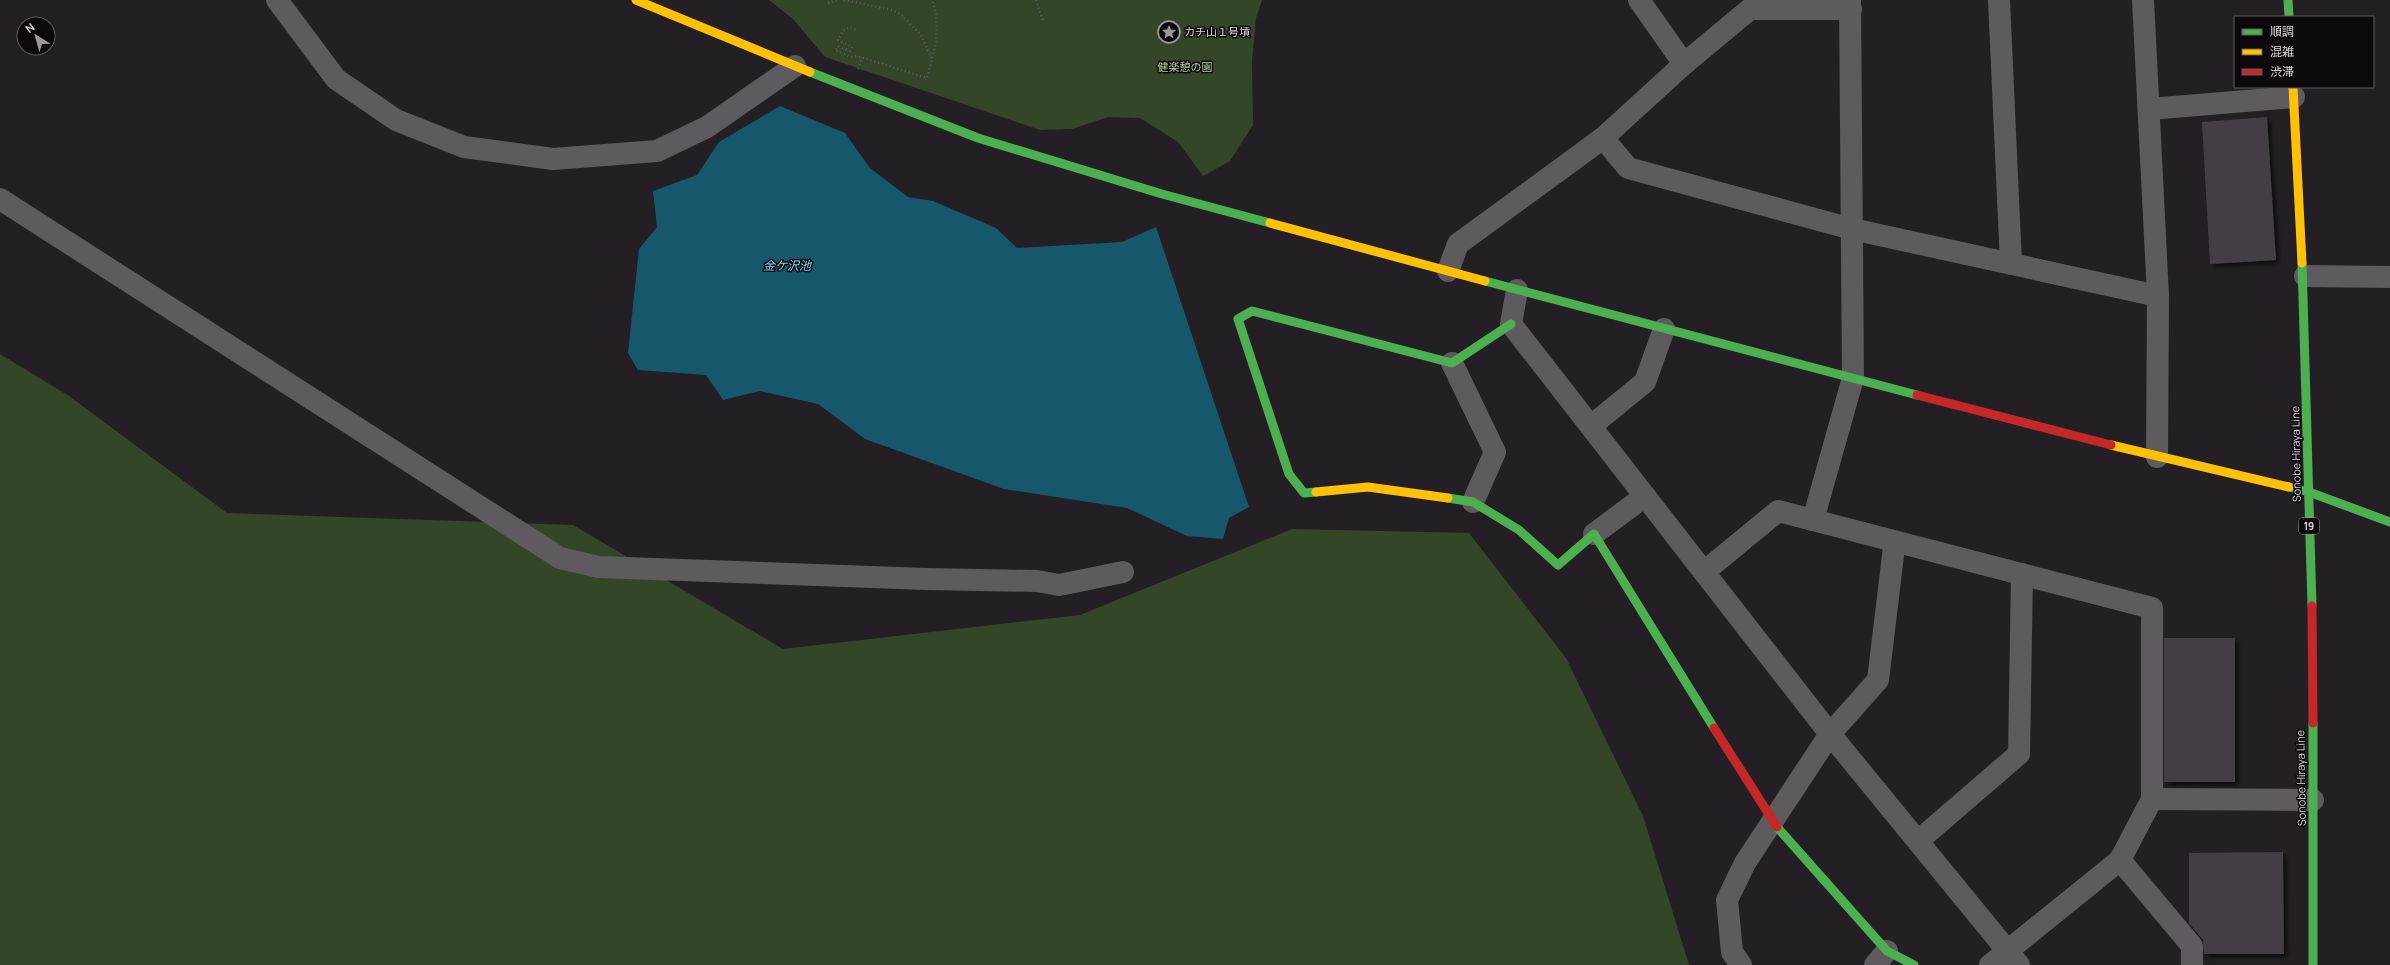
<svg xmlns="http://www.w3.org/2000/svg" width="2390" height="965" font-family="Manrope,'Noto Sans JP',sans-serif">
<defs>
<filter id="shadow"><feDropShadow dx="3.5" dy="3.5" stdDeviation="2" flood-color="#0009"/></filter>
</defs>
<rect width="100%" height="100%" fill="#241f24"/>
<g fill="#344628">
<polygon points="769,0 1262,0 1256,18 1252,61 1253,125 1230,161 1203,176 1178,142 1140,118 1108,117 1072,129 1040,130 825,57 793,19"/>
<polygon points="0,354 69,396 227,513 573,525 783,649 1080,615 1292,529 1469,533 1566,658 1643,816 1689,965 0,965"/>
</g>
<polygon fill="#17576c" points="780,106 845,133 870,168 908,197 933,201 996,228 1017,248 1122,242 1156,227 1249,507 1229,518 1223,539 1187,536 1127,508 1004,489 865,439 818,404 760,391 723,400 706,375 638,370 628,353 639,249 657,227 653,191 697,175 719,142"/>
<g fill="#453d45" filter="url(#shadow)">
<polygon points="2267,117 2276,260 2210,264 2202,122"/>
<rect x="2164" y="638" width="71" height="144"/>
<polygon points="2283,852 2284,954 2204,954 2203,940 2189,923 2189,853"/>
</g>
<g fill="none" stroke-linecap="round" stroke-linejoin="round">
<g stroke="#5f5a5f" stroke-width="2.5" stroke-dasharray="1 3" stroke-linecap="butt">
<polyline points="844,0 892,10 903,16 921,35 932,59 927,78 857,56 851,57 835,50 838,46 850,51 852,47 838,40 843,31 850,27 857,30"/>
<polyline points="1036,0 1043,21"/>
<polyline points="828,3 838,0"/>
<path d="M932,58c6,-20 7,-38 0,-58"/>
<polyline points="858,69 862,57"/>
</g>
<g stroke="#5f5a5f" stroke-width="22">
<polyline points="277,0 336,79 396,120 464,147 553,159 657,151 707,127 795,66"/>
<polyline points="1639,0 1684,64"/>
<polyline points="1999,0 2011,264"/>
<polyline points="2143,0 2158,296 2157,457"/>
<polyline points="2149,109 2294,97"/>
<polyline points="1603,138 1628,168 1852,229 2158,296"/>
<polyline points="0,199 560,558 599,567 926,579 1037,581 1059,585 1123,572"/>
<polyline points="1448,271 1458,244 1603,138 1684,64 1750,9 1851,9"/>
<polyline points="2305,276 2390,277"/>
<polyline points="1517,290 1511,324 1830,734 2019,965"/>
<polyline points="1452,363 1495,452 1473,502"/>
<polyline points="1591,426 1645,382 1664,329"/>
<polyline points="1813,520 1853,378 1850,0"/>
<polyline points="1594,534 1645,496"/>
<polyline points="1704,572 1778,511 2152,608 2152,799 2120,860 2192,946 2192,965"/>
<polyline points="2152,799 2313,800"/>
<polyline points="1918,841 2019,754 2022,574"/>
<polyline points="1741,965 1732,952 1727,900 1745,863 1830,734 1878,680 1894,547"/>
<polyline points="1875,965 1887,951"/>
<polyline points="1990,965 2120,860"/>
</g>
<g stroke="#4caf50" stroke-width="9">
<polyline points="2288,0 2289,17"/>
<polyline points="810,72 978,138 1162,194 1270,223"/>
<polyline points="2302,263 2312,606"/>
<polyline points="1485,281 1917,395"/>
<polyline points="2289,487 2309,492 2390,522"/>
<polyline points="1316,492 1304,493 1289,474 1238,319 1252,311 1452,363 1511,324"/>
<polyline points="1448,498 1473,502 1519,530 1558,565 1594,534 1714,728"/>
<polyline points="2313,723 2313,965"/>
<polyline points="1777,827 1887,951 1914,965"/>
</g>
<g stroke="#ffc107" stroke-width="9">
<polyline points="636,0 810,72"/>
<polyline points="2293,87 2302,263"/>
<polyline points="1270,223 1485,281"/>
<polyline points="2111,445 2289,487"/>
<polyline points="1316,492 1368,487 1448,498"/>
</g>
<g stroke="#c62828" stroke-width="9">
<polyline points="1917,395 2111,445"/>
<polyline points="2312,606 2313,723"/>
<polyline points="1714,728 1777,827"/>
</g>
</g>
<defs>
<g id="sight-ring" transform="scale(1.15)"><circle r="9.5" fill="#0d080d" stroke="#9d969d" stroke-width="1.5"/><path d="M0-6L1.8-2.2L6-1.7L2.9 1.2L3.7 5.4L0 3.3L-3.7 5.4L-2.9 1.2L-6-1.7L-1.8-2.2Z" fill="#9d969d"/></g>
</defs>
<g fill-rule="evenodd">
<use href="#sight-ring" x="1169" y="32"/>
</g>
<g text-anchor="middle" stroke-width="3" stroke-linejoin="round" paint-order="stroke">
<rect fill="#0d080d" stroke="#9f989f" stroke-width="1" x="2299" y="518" width="20" height="16" rx="3"/>
<g font-size="10" font-weight="bold" fill="#ded6de">
<text x="2309" y="530">19</text>
</g>
<g font-size="11" fill="#ded6de" stroke="#0d080d" text-anchor="start">
<text x="1184" y="36">カチ山１号墳</text>
</g>
<g font-size="11" fill="#abd891" stroke="#0d080d">
<text x="1185" y="71">健楽憩の園</text>
</g>
<g font-size="11" fill="#ded6de" stroke="#0d080d">
<text transform="translate(2296 454) rotate(-91)" y="4">Sonobe Hiraya Line</text>
<text transform="translate(2301 778) rotate(-91)" y="4">Sonobe Hiraya Line</text>
</g>
<g font-size="12" font-style="italic" fill="#76d8fd" stroke="#0d080d">
<text x="787" y="270">金ケ沢池</text>
</g>
</g>
<rect x="2234" y="16" width="140" height="72" fill="#0d080d" stroke="#615a61"/>
<rect x="2242" y="29" width="20" height="6" fill="#4caf50" stroke="#615a61"/>
<text x="2270" y="36" font-size="12" fill="#ded6de">順調</text>
<rect x="2242" y="49" width="20" height="6" fill="#ffc107" stroke="#615a61"/>
<text x="2270" y="56" font-size="12" fill="#ded6de">混雑</text>
<rect x="2242" y="69" width="20" height="6" fill="#c62828" stroke="#615a61"/>
<text x="2270" y="76" font-size="12" fill="#ded6de">渋滞</text>
<g transform="translate(36 36) rotate(323)"><circle r="19" fill="#0d080d" stroke="#615a61"/>
<path d="M0-3L7 15L0 10L-7 15Z" fill="#9d969d"/>
<text y="-6" font-size="11" font-weight="bold" text-anchor="middle" fill="#ded6de">N</text>
</g>
</svg>
